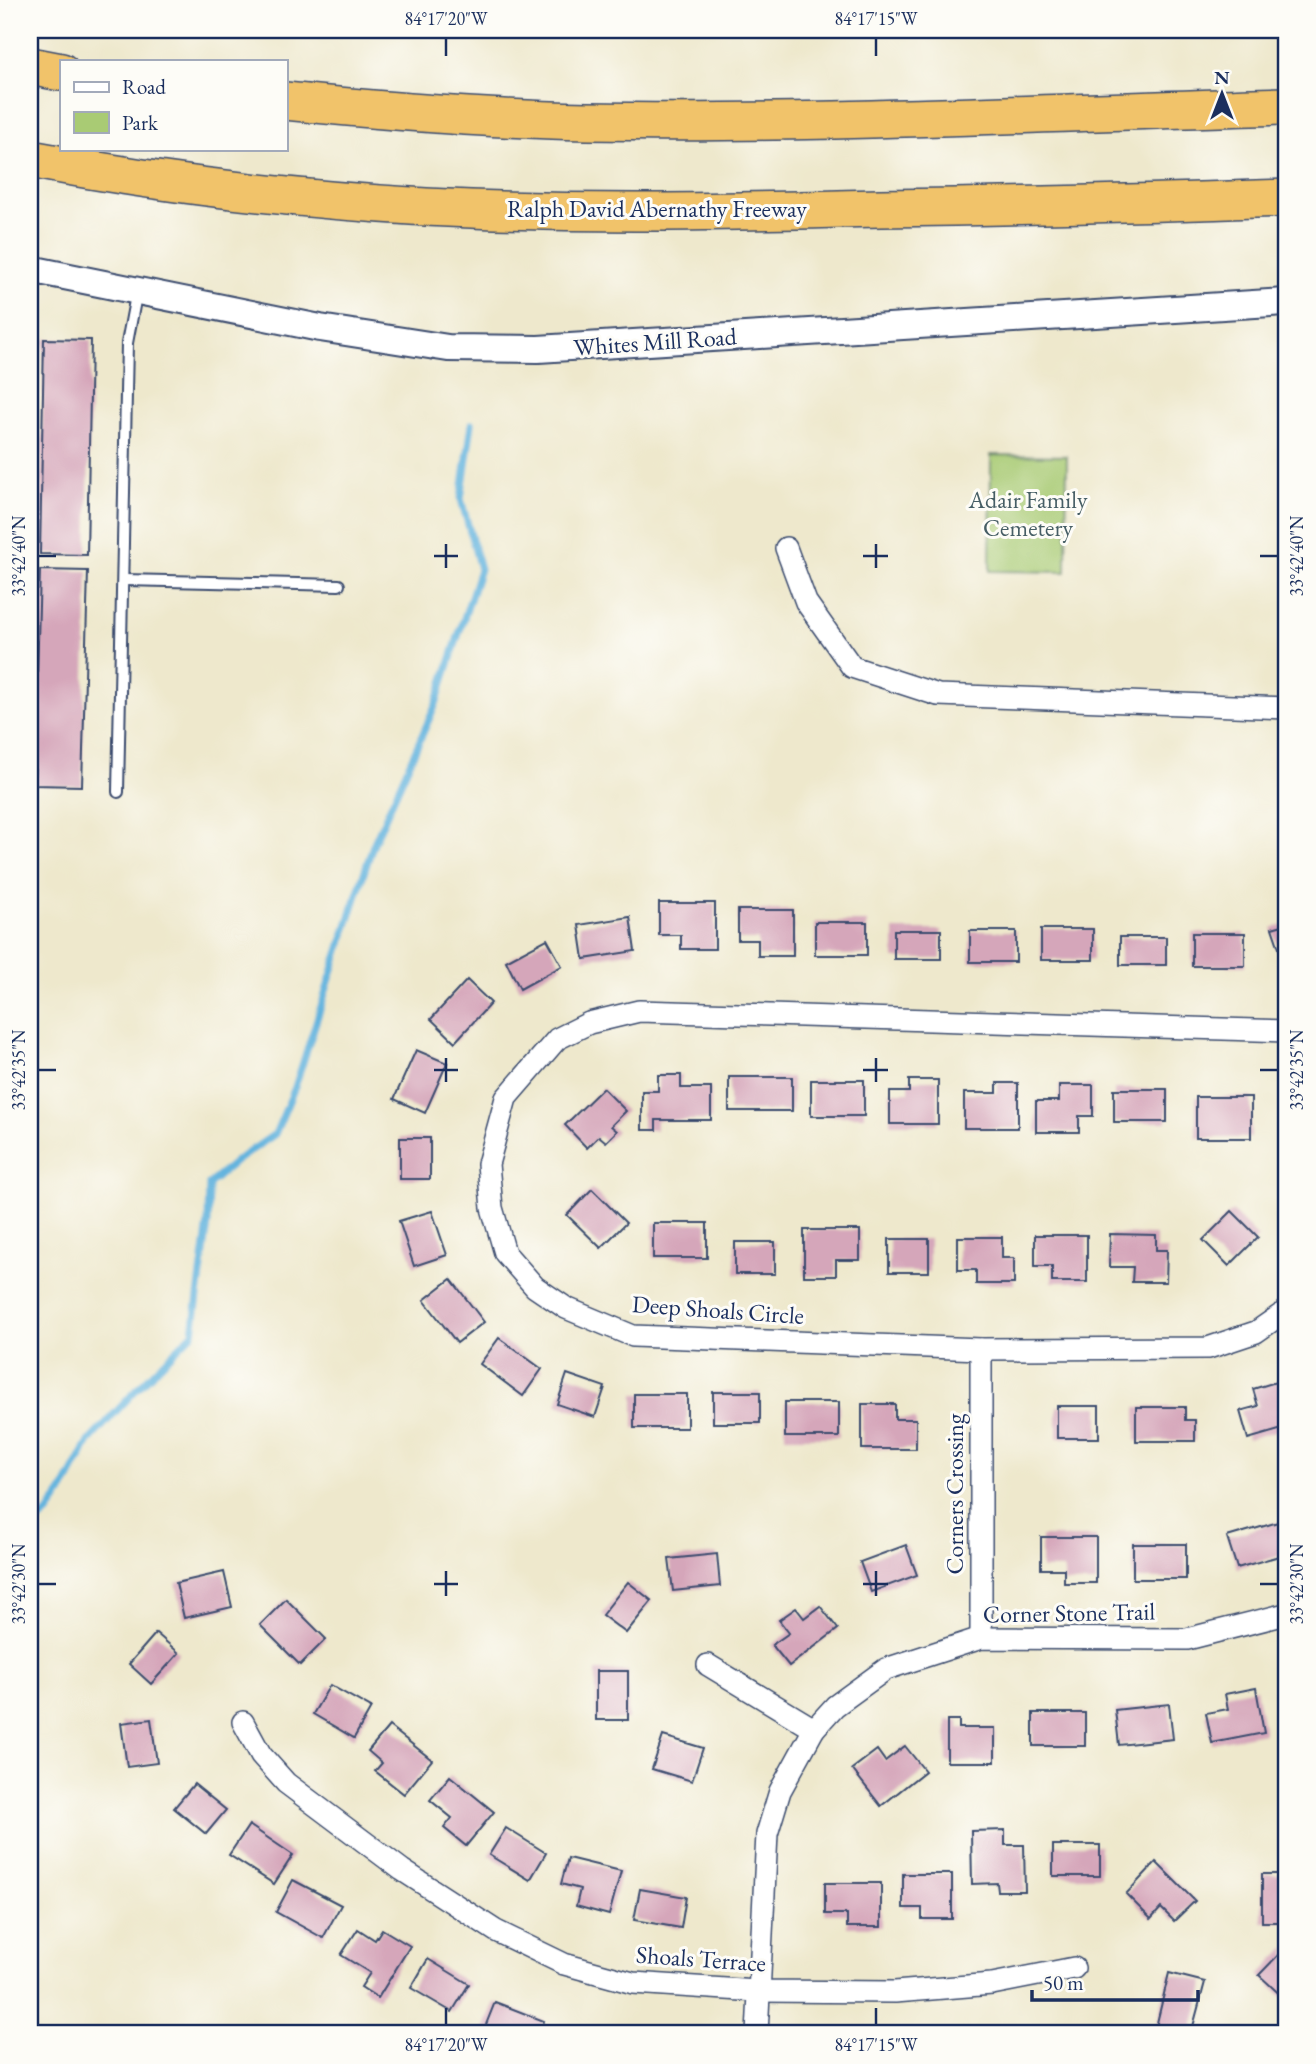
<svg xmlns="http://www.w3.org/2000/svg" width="1316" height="2064" font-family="'EB Garamond',serif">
<rect width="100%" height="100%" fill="#fdfcf7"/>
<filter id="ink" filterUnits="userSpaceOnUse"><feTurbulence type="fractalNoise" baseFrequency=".0143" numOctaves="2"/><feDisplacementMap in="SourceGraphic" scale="14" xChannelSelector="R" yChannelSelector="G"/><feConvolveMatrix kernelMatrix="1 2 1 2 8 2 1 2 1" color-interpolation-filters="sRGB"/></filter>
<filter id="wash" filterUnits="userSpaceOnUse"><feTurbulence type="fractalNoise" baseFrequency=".00686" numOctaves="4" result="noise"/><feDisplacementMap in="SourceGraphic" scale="28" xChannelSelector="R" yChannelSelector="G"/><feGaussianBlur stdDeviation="1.57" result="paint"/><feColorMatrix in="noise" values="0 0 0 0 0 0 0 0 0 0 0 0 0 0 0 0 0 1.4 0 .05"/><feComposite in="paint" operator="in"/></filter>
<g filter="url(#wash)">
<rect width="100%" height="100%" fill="#eee8cc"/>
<polygon fill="#a9cb74" stroke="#627d69" stroke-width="2" points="991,455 1067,456 1066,572 990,571"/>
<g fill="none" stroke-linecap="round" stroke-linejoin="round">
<polyline stroke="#63b4de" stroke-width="7" points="30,1528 48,1513 62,1492 90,1440 137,1389 193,1333 208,1223 209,1184 236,1161 275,1134 295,1087 373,845 436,704 480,569 461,499 472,424"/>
</g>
<g id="blocks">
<g fill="#d5a6ba">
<polygon points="44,339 91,340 87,555 40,554"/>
<polygon points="40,570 88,571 82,786 34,785"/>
<polygon points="659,903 715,903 715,949 681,949 681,935 659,935"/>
<polygon points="738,910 793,910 793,956 758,956 758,940 738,940"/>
<polygon points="630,917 635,951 584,959 579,925"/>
<rect x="815" y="922" width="52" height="33"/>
<polygon points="1286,924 1286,959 1283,960 1272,928"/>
<rect x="1041" y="929" width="52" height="31"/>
<rect x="894" y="930" width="47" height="29"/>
<rect x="970" y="931" width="46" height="31"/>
<rect x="1192" y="933" width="53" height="33"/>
<rect x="1120" y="937" width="46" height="28"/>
<polygon points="547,939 562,966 520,989 506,961"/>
<polygon points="467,980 491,1003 455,1042 431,1019"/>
<polygon points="416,1050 447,1063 425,1113 394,1099"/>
<polygon points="658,1075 681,1075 681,1088 711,1088 711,1120 656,1120 656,1130 642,1130 642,1091 658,1091"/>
<rect x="729" y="1077" width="63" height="34"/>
<rect x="811" y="1080" width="53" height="36"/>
<polygon points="909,1080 938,1080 938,1124 890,1124 890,1092 909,1092"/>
<polygon points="997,1083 1018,1083 1018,1128 964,1128 964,1093 997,1093"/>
<polygon points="1059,1085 1093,1085 1093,1116 1079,1116 1079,1132 1036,1132 1036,1101 1059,1101"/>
<polygon points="603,1088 626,1111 611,1126 617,1131 606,1142 599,1136 587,1148 565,1125"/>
<rect x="1114" y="1089" width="53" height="33"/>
<rect x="1196" y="1097" width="55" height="41"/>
<rect x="400" y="1138" width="30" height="41"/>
<polygon points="592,1189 626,1223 601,1248 567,1215"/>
<polygon points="432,1211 447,1255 414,1266 399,1221"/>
<polygon points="1232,1211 1258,1237 1229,1266 1203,1240"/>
<rect x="653" y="1223" width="54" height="35"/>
<polygon points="804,1230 860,1230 860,1260 836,1260 836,1276 804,1276"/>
<polygon points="1110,1234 1156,1235 1156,1250 1167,1250 1166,1282 1132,1282 1133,1267 1109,1267"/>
<polygon points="1035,1235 1087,1235 1087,1282 1052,1282 1052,1266 1035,1266"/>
<polygon points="958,1237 1002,1237 1002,1258 1014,1258 1014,1284 976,1284 976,1270 958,1270"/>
<rect x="889" y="1239" width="40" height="33"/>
<rect x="735" y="1242" width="40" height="32"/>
<polygon points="451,1279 484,1322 457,1343 424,1300"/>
<polygon points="499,1338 542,1369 523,1396 480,1364"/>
<polygon points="567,1374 605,1387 595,1417 557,1404"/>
<polygon points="1286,1379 1286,1428 1248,1439 1240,1411 1258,1406 1253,1389"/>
<rect x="713" y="1392" width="47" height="31"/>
<rect x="634" y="1394" width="53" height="34"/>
<rect x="785" y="1402" width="54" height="35"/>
<polygon points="862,1404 895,1404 895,1419 916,1419 916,1449 862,1449"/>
<rect x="1057" y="1406" width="42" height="32"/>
<polygon points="1136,1407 1185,1407 1185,1420 1195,1420 1195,1441 1136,1441"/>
<polygon points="1278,1522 1286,1554 1237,1568 1227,1537"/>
<polygon points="1041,1537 1096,1537 1096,1583 1064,1583 1064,1569 1041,1569"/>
<rect x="1133" y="1544" width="53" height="35"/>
<polygon points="906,1545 917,1575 871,1592 860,1562"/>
<polygon points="717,1554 720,1586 673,1591 669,1559"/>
<polygon points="224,1572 232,1607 184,1618 176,1583"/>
<polygon points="628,1582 652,1601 626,1633 602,1615"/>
<polygon points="286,1599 326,1639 300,1665 260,1625"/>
<polygon points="820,1606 838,1629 789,1666 772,1645 789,1633 779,1620 796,1608 804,1618"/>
<polygon points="156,1633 179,1653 151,1684 129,1664"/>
<rect x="596" y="1671" width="32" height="49"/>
<polygon points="330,1685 371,1708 354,1738 313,1714"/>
<polygon points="1256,1688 1264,1733 1212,1743 1206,1713 1228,1709 1225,1694"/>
<polygon points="1169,1704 1173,1739 1119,1745 1115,1710"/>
<rect x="1033" y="1713" width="52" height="33"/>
<polygon points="151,1719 157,1763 127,1767 121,1723"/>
<polygon points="947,1720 959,1720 959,1728 995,1728 995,1762 947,1762"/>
<polygon points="389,1726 432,1760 404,1794 375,1771 382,1763 368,1751"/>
<polygon points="663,1736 703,1748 692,1781 652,1769"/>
<polygon points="905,1746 925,1771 881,1806 852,1769 877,1750 885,1761"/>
<polygon points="450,1776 494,1812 466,1846 444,1828 452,1818 430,1800"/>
<polygon points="194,1784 226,1810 206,1834 174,1808"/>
<polygon points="249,1825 293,1855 274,1884 229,1855"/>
<polygon points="506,1828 546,1853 530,1880 489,1855"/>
<polygon points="1005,1830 1005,1845 1024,1845 1025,1891 998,1891 997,1883 972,1884 971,1831"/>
<rect x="1053" y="1845" width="47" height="31"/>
<polygon points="568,1858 621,1871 609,1915 576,1906 580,1889 561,1884"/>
<polygon points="1156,1862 1195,1901 1174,1921 1161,1908 1151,1919 1126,1894"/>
<polygon points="903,1874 952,1874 952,1919 922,1919 922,1908 903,1908"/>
<rect x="1262" y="1874" width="24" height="48"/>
<polygon points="293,1880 341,1905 323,1938 276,1912"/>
<polygon points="825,1883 881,1883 881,1927 847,1927 847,1914 825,1914"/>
<polygon points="640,1889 686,1897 681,1928 634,1920"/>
<polygon points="358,1929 375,1940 382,1929 410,1946 378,1998 361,1987 370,1973 341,1955"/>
<polygon points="1286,1947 1286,2000 1259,1975"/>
<polygon points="428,1959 469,1984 452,2012 411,1988"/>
<polygon points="1169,1973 1205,1982 1191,2034 1156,2027"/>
<polygon points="495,2002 544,2021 539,2034 490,2034 483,2032"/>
</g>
</g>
</g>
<g filter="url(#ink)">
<use href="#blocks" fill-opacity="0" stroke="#3b4b6e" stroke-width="2"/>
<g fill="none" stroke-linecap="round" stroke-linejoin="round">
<g stroke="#3b4b6e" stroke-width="14">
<g id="service">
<polyline points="124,580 339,585"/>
<polyline points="118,792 127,343 137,290"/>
</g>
</g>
<g stroke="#3b4b6e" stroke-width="24">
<g id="minor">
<polyline points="786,548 806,602 852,667 938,695 1286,708"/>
<polyline points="1286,1031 639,1011 589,1023 557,1039 506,1098 488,1164 492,1208 505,1253 535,1287 566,1308 633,1336 981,1349 1208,1348 1256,1332 1286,1311"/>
<polyline points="981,1638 981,1349"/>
<polyline points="708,1665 814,1729"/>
<polyline points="243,1722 261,1755 286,1783 402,1870 496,1931 564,1964 633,1983 757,1991 895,1992 992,1984 1074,1968"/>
<polyline points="757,2034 767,1834 780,1791 814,1729 835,1706 886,1669 981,1638 1187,1639 1286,1614"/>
</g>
</g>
<g stroke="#3b4b6e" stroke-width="30">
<polyline id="tertiary" points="30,269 320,328 448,348 538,349 1286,302"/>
</g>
<g stroke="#3b4b6e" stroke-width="40">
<g id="motorway">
<polyline points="30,66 61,72"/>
<path d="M285,101c100,10 201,18 302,20 233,4 466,-9 699,-15"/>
<path d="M30,159c130,25 264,40 396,48 151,8 303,5 455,1 135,-2 270,-5 405,-10"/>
</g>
</g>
<use href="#service" stroke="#fff" stroke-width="10"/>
<use href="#minor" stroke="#fff" stroke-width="21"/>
<use href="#tertiary" stroke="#fff" stroke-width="26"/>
<use href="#motorway" stroke="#f1c36a" stroke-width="37"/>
</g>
</g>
<path fill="none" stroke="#1b2f5e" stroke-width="2.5" d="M446,38v18M876,38v18M446,544v24M876,544v24M38,556h18M434,556h24M863,556h25M1260,556h18M446,1058v24M876,1058v24M38,1070h18M434,1070h24M863,1070h25M1260,1070h18M446,1571v25M876,1571v25M38,1584h18M434,1584h24M863,1584h25M1260,1584h18M446,2008v17M876,2008v17"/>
<g text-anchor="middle" stroke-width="6" stroke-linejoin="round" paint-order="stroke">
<g font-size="24" fill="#1b2f5e" stroke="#fdfcf7">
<text x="657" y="217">Ralph David Abernathy Freeway</text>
<text transform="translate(655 342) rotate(-4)" y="8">Whites Mill Road</text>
<text transform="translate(718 1310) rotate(4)" y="8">Deep Shoals Circle</text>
<text transform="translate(955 1494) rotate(-90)" y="8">Corners Crossing</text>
<text transform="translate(1069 1613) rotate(-1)" y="8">Corner Stone Trail</text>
<text transform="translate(701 1959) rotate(4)" y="8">Shoals Terrace</text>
</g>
<g font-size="24" fill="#465e65" stroke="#fdfcf7">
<text x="1028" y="508">Adair Family<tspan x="1028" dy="28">Cemetery</tspan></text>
</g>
</g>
<rect width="1316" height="2064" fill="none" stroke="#fdfcf7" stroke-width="77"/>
<rect x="60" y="60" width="228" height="91" fill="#fdfcf7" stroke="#a3aaba" stroke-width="2"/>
<rect x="74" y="82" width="35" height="10" fill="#ffffff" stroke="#a3aaba" stroke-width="2"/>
<text x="122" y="94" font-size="21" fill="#1b2f5e">Road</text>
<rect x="74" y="112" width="35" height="21" fill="#a9cb74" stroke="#a3aaba" stroke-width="2"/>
<text x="122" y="130" font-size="21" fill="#1b2f5e">Park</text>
<g transform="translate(1222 94)" stroke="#fdfcf7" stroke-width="5" paint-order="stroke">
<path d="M0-5L12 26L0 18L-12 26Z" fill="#1b2f5e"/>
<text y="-10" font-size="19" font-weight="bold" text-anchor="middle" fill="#1b2f5e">N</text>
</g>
<path d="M1032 1990v10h166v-10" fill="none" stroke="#1b2f5e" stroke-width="3.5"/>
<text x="1043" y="1990" font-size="21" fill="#1b2f5e" stroke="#fdfcf7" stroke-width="5" paint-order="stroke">50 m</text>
<rect x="38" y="38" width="1240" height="1987" fill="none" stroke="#1b2f5e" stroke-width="2.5"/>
<g font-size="18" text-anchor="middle" fill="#1b2f5e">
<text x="446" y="25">84°17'20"W</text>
<text x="876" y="25">84°17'15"W</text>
<text transform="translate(19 556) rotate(-90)" y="6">33°42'40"N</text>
<text transform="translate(1297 556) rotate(-90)" y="6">33°42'40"N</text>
<text transform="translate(19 1070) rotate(-90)" y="6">33°42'35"N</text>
<text transform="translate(1297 1070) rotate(-90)" y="6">33°42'35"N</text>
<text transform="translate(19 1584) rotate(-90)" y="6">33°42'30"N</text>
<text transform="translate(1297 1584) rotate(-90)" y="6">33°42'30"N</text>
<text x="446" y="2051">84°17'20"W</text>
<text x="876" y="2051">84°17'15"W</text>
</g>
</svg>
